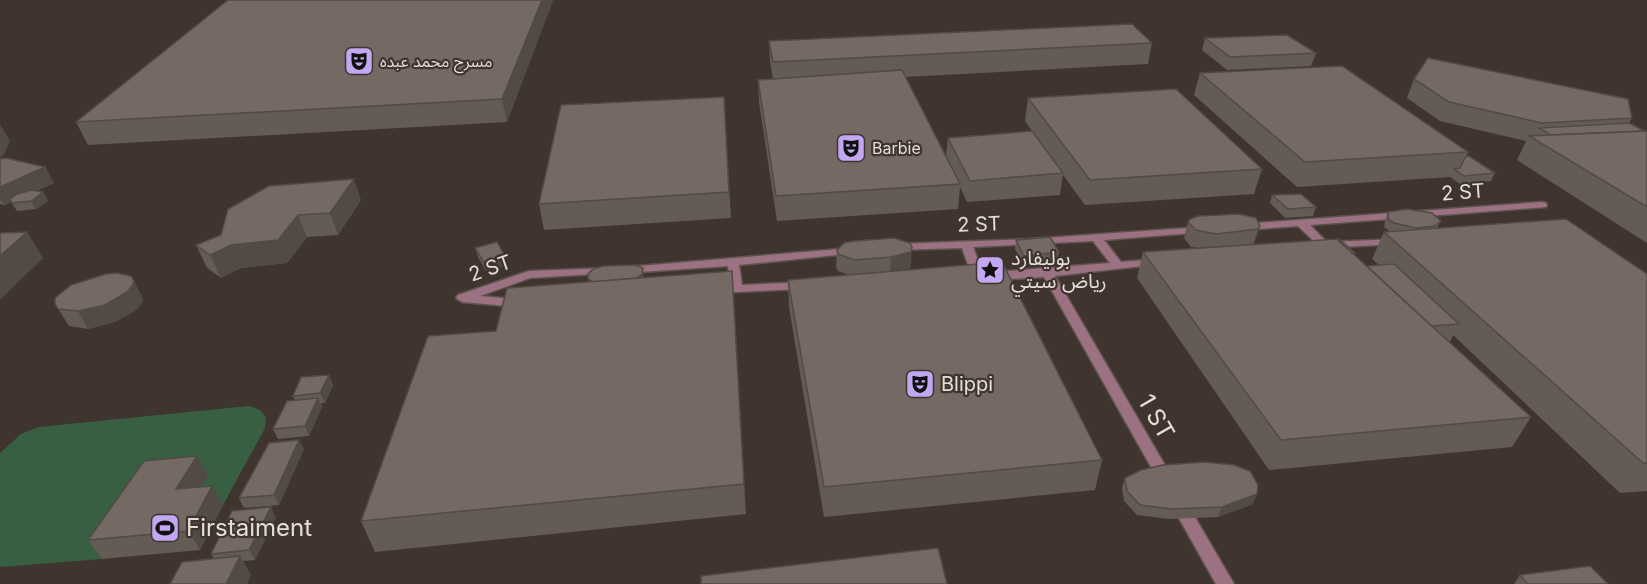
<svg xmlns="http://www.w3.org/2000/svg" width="1647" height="584" font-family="Inter,'Noto Sans Arabic',sans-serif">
<rect width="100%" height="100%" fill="#3f352e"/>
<polygon fill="#395f43" points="249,406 260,410 266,417 265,428 223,505 188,508 207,476 155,480 102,559 0,567 0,453 21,434 39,427"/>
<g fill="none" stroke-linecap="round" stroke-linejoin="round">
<g stroke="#5d534d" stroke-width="3">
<g id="street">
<polygon points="1542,202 1546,203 1547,205 1546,207 1310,225 1327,242 1400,239 1402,241 1400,243 1396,244 1324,248 1320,247 1298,226 1243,230 1238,227 1243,224"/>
<polygon points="1202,227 1206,228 1207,230 1206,232 1104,240 1121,262 1156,259 1162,262 1160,264 1055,276 1173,479 1170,483 1165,485 1160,483 1044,277 995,280 989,276 995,272 1110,263 1093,241 973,247 984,276 978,280 972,276 962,248 896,250 890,247 896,244 1029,239"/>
<polygon points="852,248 856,249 858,251 856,253 739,265 742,285 807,282 809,285 807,288 803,289 715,293 713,290 715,287 730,286 728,266 627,273 621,270 627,267"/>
<polygon points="607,268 613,271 611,273 530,278 480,296 523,300 525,303 523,306 519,307 462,302 456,298 458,295 529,271"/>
<polygon points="1179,498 1185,500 1234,584 1216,584 1171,504 1173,500"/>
</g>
</g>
<use href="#street" fill="#9c7282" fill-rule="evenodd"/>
</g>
<g fill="#655b55">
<polygon points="553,0 507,122 88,145 76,122"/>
<polygon points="1205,38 1316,53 1311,66 1227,70 1202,50"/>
<polygon points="769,41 1152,43 1148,64 905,77 946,156 948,138 1032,131 1025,121 1028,98 1262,169 1254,194 1085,205 1063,175 1060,195 967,202 960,187 958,209 777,221 759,102 758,80 773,79 770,61"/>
<polygon points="1200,73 1468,152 1466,156 1495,173 1491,181 1460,184 1450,177 1297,187 1194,95"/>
<polygon points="1414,79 1632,118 1629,123 1645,131 1647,131 1647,243 1517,160 1526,141 1440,121 1407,98"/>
<polygon points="724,97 731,218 544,230 539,204"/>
<polygon points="0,159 45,167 54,183 36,191 43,192 48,201 36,209 17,211 11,202 4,205 0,204"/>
<polygon points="1272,195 1316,207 1313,216 1285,218 1270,203"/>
<polygon points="361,200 338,235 307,237 287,263 241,268 221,278 207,268 196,245 221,235 228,209"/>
<polygon points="1388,212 1441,221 1437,228 1647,274 1647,491 1620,493 1453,335 1450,342 1531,417 1512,447 1269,470 1137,278 1143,252 1198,248 1191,247 1184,238 1188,222 1260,226 1253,244 1355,253 1354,254 1367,266 1379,265 1372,259 1384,232 1391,232 1384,227 1385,221"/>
<polygon points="1016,240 1059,252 1057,261 1023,264 1015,249"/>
<polygon points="910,243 911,264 910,268 904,270 1102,460 1095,490 824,517 789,307 788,280 849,275 838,271 836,267 837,250"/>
<polygon points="475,248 505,256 508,265 486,271 478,257"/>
<polygon points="732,271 746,514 375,552 361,521 496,331 589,282 588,274 644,278"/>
<polygon points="143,298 142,303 136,310 115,322 88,329 69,326 55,304"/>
<polygon points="329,375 333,385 325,403 321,403 322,407 309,436 278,439 273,429 295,400 293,396"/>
<polygon points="304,449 279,505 244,508 239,498"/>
<polygon points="197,456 208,475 200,487 223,505 200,550 102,559 88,540"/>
<polygon points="1125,478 1253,504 1218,517 1169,519 1137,515 1124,501 1122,488"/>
<polygon points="276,517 255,560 243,561 251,575 214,559 211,554"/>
<polygon points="1520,575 1608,584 1514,584"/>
</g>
<g fill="#524a45">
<polygon points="542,0 553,0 507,122 502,99"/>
<polygon points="0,124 10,141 4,155 0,158"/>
<polygon points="45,167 54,183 4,205 0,199 0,187"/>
<polygon points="354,179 361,200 338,235 330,213"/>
<polygon points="43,192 48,201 36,209 31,201"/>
<polygon points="298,215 307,237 287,263 241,268 221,278 210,255"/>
<polygon points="1260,226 1255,242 1253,246 1258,229"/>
<polygon points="27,232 43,258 0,300 0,256"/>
<polygon points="912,247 911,264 910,268 890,274 891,257"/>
<polygon points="505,256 508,265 486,271 484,262"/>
<polygon points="643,268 644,277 636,280"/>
<polygon points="131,276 143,298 142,303 136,310 115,322 88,329 78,311"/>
<polygon points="734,298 746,514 744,484"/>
<polygon points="329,375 333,385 325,403 320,393"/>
<polygon points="318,398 322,407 309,436 305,426"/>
<polygon points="299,440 304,449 279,505 274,495"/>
<polygon points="197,456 208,475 188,508 176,489"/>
<polygon points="212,486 223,505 200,550 188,531"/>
<polygon points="1257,494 1253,504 1218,517 1222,507"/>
<polygon points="271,507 276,517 255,560 249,550"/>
<polygon points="240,556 251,575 247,584 226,584"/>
</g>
<g fill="#756a63" stroke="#524a45" stroke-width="1.5">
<polygon points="228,0 542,0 502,99 76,122"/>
<polygon points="1132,24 1152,43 773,62 769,41"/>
<polygon points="1287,35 1316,53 1230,57 1205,38"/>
<polygon points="1428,58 1628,99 1632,118 1542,123 1449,102 1414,79"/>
<polygon points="1342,66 1468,152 1305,162 1200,73"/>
<polygon points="902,70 960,184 776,196 758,80"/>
<polygon points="1176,89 1262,169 1090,180 1028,98"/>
<polygon points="724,97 729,192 539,204 561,105"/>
<polygon points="1629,123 1645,131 1551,135 1539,128"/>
<polygon points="1032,131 1063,173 970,181 948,138"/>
<polygon points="1647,131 1647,207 1529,136"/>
<polygon points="1466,156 1469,156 1495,173 1464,176 1454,169 1460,168"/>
<polygon points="6,158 45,167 0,187 0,159"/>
<polygon points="354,179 330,213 298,215 278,240 231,245 210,255 196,245 221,235 228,209 269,186"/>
<polygon points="32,190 43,192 31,201 12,203 10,199 17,194"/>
<polygon points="1301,194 1316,207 1288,209 1272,195"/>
<polygon points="1407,209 1432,213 1441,221 1435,226 1416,228 1394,223 1388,219 1388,212"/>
<polygon points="1239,214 1256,218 1260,226 1258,229 1216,234 1196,230 1188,222 1190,219 1198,216"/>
<polygon points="1566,219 1647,274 1647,463 1643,463 1384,232"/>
<polygon points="27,232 0,256 0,233"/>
<polygon points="1050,237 1059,252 1024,256 1016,240"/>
<polygon points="894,238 910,243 912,247 911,252 891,257 854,260 838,254 837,250 844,243 854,241"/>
<polygon points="1337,239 1531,417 1281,440 1143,252"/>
<polygon points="1337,239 1339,239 1355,253 1352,253"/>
<polygon points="497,242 505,256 484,262 475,248"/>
<polygon points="1002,262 1102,460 824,487 788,280"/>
<polygon points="1394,264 1459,324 1432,326 1367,266"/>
<polygon points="635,265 643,268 642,274 637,278 593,282 588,279 588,274 593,269 603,266"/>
<polygon points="732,271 744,484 361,521 428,336 496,331 507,288"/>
<polygon points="117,273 131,276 134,281 132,286 127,292 105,305 78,311 58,309 55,304 55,298 71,285 106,274"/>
<polygon points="329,375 320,393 293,396 301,377"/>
<polygon points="318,398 305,426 273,429 287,401"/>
<polygon points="299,440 274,495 239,498 269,443"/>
<polygon points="197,456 176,489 212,486 188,531 88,540 144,461"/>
<polygon points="1205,462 1234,465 1250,471 1258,485 1257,494 1222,507 1172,509 1140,505 1127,491 1125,478 1141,470 1163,465"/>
<polygon points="271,507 249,550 211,554 232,511"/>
<polygon points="938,548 947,584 701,584 701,576"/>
<polygon points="240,556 226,584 170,584 182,562"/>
<polygon points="1590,566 1608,584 1528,584 1520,575"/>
</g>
<defs>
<g id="theatre-square" transform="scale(1.5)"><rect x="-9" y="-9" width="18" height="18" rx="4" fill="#c3a7f2" stroke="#3f352e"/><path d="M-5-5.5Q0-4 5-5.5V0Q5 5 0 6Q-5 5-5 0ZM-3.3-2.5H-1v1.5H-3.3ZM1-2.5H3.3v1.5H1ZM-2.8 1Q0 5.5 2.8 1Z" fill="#111"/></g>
<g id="sight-square" transform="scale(1.5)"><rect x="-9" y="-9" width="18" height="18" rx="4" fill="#c3a7f2" stroke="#3f352e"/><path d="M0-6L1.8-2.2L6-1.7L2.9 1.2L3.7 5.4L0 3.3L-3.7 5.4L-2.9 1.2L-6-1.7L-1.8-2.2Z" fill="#111"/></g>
<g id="stadium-square" transform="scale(1.5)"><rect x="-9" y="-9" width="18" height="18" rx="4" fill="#c3a7f2" stroke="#3f352e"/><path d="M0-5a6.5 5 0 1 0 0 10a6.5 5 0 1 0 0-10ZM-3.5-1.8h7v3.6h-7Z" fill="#111"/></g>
</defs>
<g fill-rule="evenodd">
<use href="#theatre-square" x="359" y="61"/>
<use href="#theatre-square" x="851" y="148"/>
<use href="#sight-square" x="990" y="270"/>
<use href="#theatre-square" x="920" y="384"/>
<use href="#stadium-square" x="165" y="528"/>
</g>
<g text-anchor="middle" stroke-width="4.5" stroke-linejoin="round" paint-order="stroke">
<g font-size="16" fill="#e4ddd9" stroke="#3f352e" text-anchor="start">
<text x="380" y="67">مسرح محمد عبده</text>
<text x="872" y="154">Barbie</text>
</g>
<g font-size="20" fill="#e4ddd9" stroke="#3f352e">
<text transform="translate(1463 192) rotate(-4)" y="7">2 ST</text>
<text transform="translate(979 224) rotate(-2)" y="7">2 ST</text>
<text transform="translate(490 268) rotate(-19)" y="7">2 ST</text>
</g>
<g font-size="20" fill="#e4ddd9" stroke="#3f352e" text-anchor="start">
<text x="1011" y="265">بوليفارد<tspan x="1011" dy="23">رياض سيتي</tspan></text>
<text x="941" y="391">Blippi</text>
</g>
<g font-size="24" fill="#e4ddd9" stroke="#3f352e">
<text transform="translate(1156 417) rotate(60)" y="8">1 ST</text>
</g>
<g font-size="24" fill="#e4ddd9" stroke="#3f352e" text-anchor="start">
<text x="186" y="536">Firstaiment</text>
</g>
</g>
</svg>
